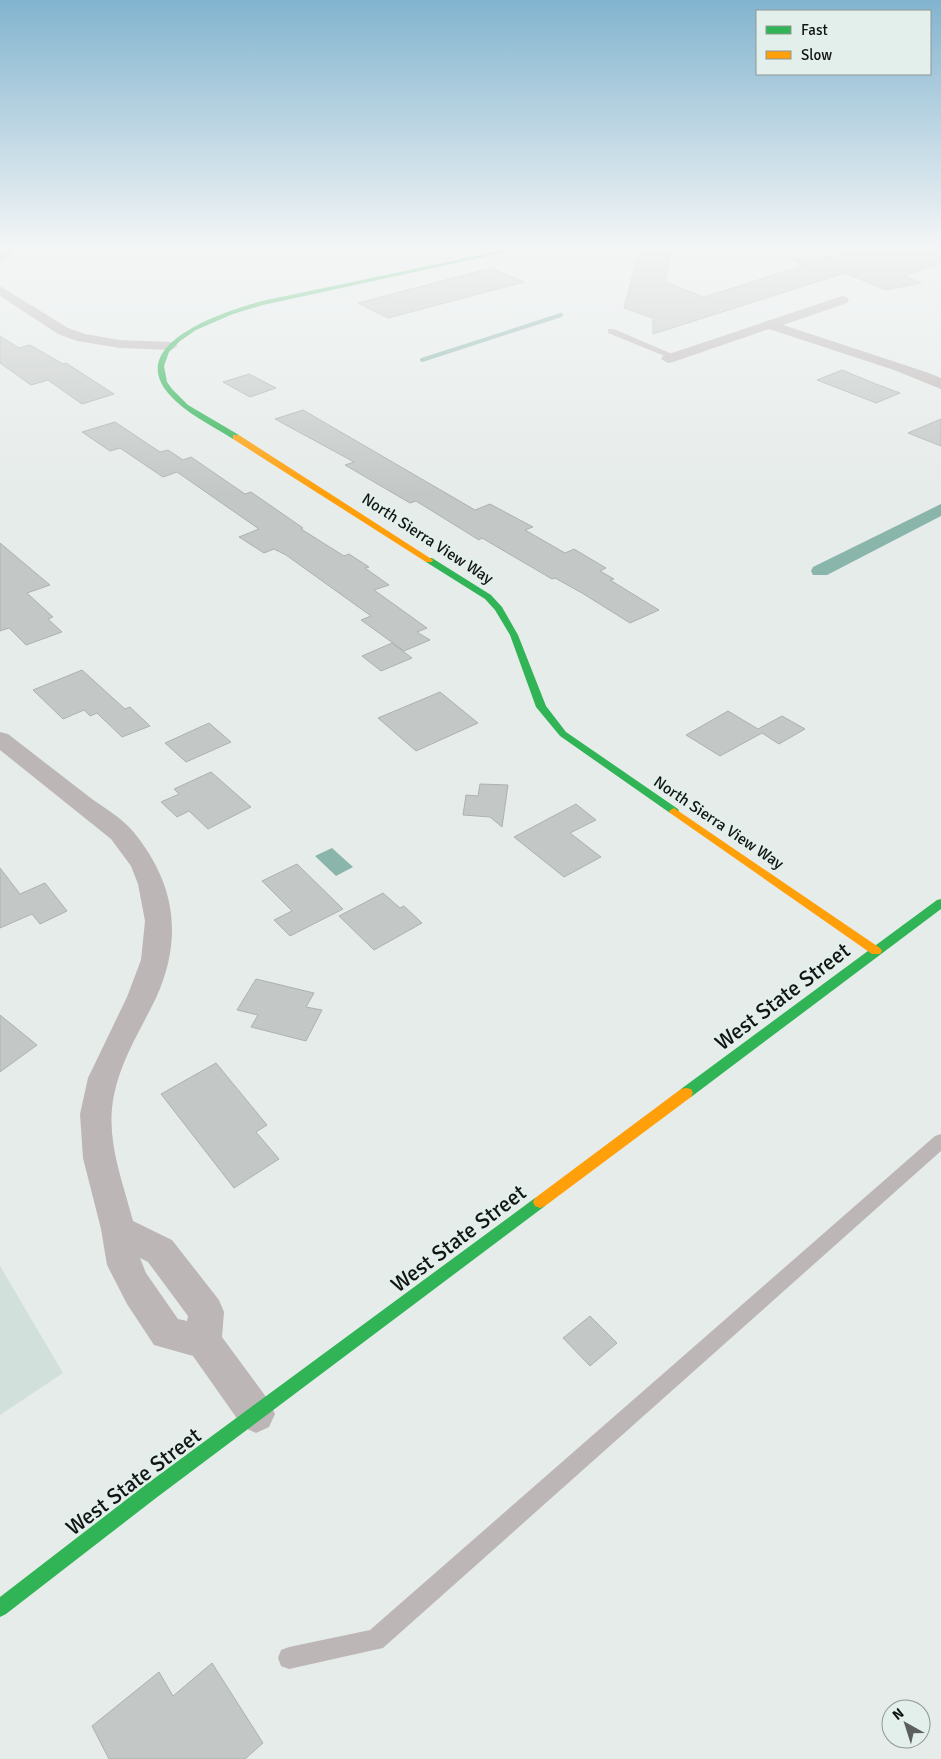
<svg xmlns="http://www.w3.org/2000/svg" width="941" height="1759" font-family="Signika,sans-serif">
<rect width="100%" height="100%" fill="#e6ecea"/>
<polygon fill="#d2e0dc" points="0,1266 63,1373 0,1415"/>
<polygon fill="#8ab5aa" points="332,848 353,867 336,876 315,856"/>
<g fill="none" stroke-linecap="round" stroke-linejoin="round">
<polyline stroke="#8ab5aa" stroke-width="4" points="422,360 561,315"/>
<polygon fill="#8ab5aa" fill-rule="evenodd" points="941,504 941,516 827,575 813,575 811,571 813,567"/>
</g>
<g fill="#c3c8c6" stroke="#adb2b0">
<polygon points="640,248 672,248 665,282 704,297 802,266 793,259 918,249 941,256 941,263 904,276 921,283 886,290 845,273 653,334 653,318 624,308"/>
<polygon points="491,268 524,282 388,318 358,303"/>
<polygon points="0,336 19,348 30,345 63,364 66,363 114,394 82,404 48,380 31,385 0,363"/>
<polygon points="842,370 876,384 900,393 876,403 817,380"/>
<polygon points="249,374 276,388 250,397 223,382"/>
<polygon points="303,410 475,510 490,504 533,527 525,530 565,553 574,549 606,568 600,571 614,579 610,580 659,610 630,623 582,593 555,578 552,579 482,538 479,540 416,501 410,503 345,465 354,462 275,419"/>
<polygon points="941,419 941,446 908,433"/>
<polygon points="115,422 160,452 168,450 183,460 191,457 245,494 251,492 303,528 301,529 344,556 349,554 369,567 365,568 389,585 374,590 427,628 417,632 430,640 404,651 361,620 371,616 286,555 274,549 264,553 239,537 259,529 177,472 163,477 120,448 110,451 82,432"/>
<polygon points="0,543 50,585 27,593 53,617 48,619 62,632 26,645 9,628 0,631"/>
<polygon points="392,643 412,658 381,671 362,656"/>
<polygon points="82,670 125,709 130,707 150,726 122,737 97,713 90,716 84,710 63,719 33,690"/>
<polygon points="440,692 478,723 416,751 378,718"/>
<polygon points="728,711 758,729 782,716 805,729 779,744 762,733 720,756 686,735"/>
<polygon points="209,723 231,742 186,762 165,743"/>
<polygon points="211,772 251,807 208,829 189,811 177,817 161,802 179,794 174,789"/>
<polygon points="480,784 508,785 502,827 490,817 463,815 466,795 478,796"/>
<polygon points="576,804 596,820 570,833 601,857 564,877 514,837"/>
<polygon points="297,864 343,909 290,936 274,920 292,911 262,881"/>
<polygon points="0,868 20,894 45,883 67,911 40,924 32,914 0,928"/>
<polygon points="383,893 400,908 404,906 422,923 374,950 339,916"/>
<polygon points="256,979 314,993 306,1007 322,1010 306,1041 251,1027 258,1015 237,1010"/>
<polygon points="0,1015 37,1045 0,1072"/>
<polygon points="216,1063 267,1125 256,1132 279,1159 234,1188 161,1094"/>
<polygon points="590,1316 617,1343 590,1366 563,1338"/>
<polygon points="212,1663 263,1743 245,1759 109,1759 92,1726 159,1672 173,1696"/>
</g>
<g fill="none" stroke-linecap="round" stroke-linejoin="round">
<g fill="#bdb6b6" fill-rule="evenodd">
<polygon points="608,329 614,329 679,357 672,359 608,333"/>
<polygon points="941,1134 941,1151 383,1648 289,1669 281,1666 278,1658 281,1650 289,1647 370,1630 935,1136"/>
</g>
<g fill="#bdb6b6" fill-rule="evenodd">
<polygon points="4,248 18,248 5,261 0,262 0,252"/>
<polygon points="0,286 68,328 85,334 120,340 171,342 178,346 171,350 120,348 77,341 58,334 0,296"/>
<polygon points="842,296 847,297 849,300 847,303 783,325 926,372 941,378 941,389 894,370 769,329 673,362 668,363 661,359 663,356"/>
<path d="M0,732l8,2c28,22 56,43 84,65 13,9 29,19 39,30 44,52 53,107 25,169 -15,31 -35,62 -42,97 -9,43 8,84 19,126l39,19 47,60 5,12 -2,25 47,64 6,13 -6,13 -13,6 -13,-6 -50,-71 -39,-11 -27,-41 -20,-39 -6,-36 -18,-71 -3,-44 8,-36 39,-81 14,-37 4,-39 -7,-37 -7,-18 -20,-27 -111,-89zM140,1258l8,4 40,54 -1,5 -9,-2 -32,-46z"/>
</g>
<g fill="#30b455" fill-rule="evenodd">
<path d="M514,248h11l-262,57 -30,9 -37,16 -16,11 -11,11 -5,14 3,16 5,7 16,16 51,30v4h-6c-22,-14 -48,-26 -65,-46 -43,-51 61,-83 94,-92z"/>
<polygon points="426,558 432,558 491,595 502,607 518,635 546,706 566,732 678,809 679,811 678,813 670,813 560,736 536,707 510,635 495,610 485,599 426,562"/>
<polygon points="941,899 941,909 691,1097 686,1098 681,1097 679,1093 681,1089 937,900"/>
<polygon points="540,1196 545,1198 547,1202 545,1206 156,1498 6,1614 0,1617 0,1597 144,1486 535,1198"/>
</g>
<g fill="#ff9f0a" fill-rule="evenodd">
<polygon points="233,435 239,435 433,560 432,562 426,562 233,439"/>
<polygon points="674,808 880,948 882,951 880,954 872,954 670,813 669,811"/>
<polygon points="686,1088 691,1089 693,1093 691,1097 545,1206 540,1208 535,1206 533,1202 535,1198 681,1089"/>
</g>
</g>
<linearGradient id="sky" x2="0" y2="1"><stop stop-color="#82b4cf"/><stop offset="0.5" stop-color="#f4f6f6"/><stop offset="1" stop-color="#f4f6f6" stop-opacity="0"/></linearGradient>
<rect width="941" height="494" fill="url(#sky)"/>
<g text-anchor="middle" stroke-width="5" stroke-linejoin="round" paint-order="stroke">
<g font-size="16" fill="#101413" stroke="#e3efeb">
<text transform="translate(428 538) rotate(33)" y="6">North Sierra View Way</text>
<text transform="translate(719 822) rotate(34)" y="6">North Sierra View Way</text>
</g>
<g font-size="22" fill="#101413" stroke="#e3efeb">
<text transform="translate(782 996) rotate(-37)" y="8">West State Street</text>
<text transform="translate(458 1238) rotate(-37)" y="8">West State Street</text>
<text transform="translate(133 1481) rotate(-37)" y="8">West State Street</text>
</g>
</g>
<rect x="756" y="10" width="175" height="65" fill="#e3efeb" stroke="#8f9795"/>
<rect x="766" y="26" width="25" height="8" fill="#30b455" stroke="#8f9795"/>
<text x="801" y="35" font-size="15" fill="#101413">Fast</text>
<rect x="766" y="51" width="25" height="8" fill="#ff9f0a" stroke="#8f9795"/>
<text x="801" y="60" font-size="15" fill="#101413">Slow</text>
<g transform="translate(906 1724) rotate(321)"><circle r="24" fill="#e3efeb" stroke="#8f9795"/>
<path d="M0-4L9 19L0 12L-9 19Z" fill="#5b605e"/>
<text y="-8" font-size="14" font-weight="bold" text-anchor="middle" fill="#101413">N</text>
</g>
</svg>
